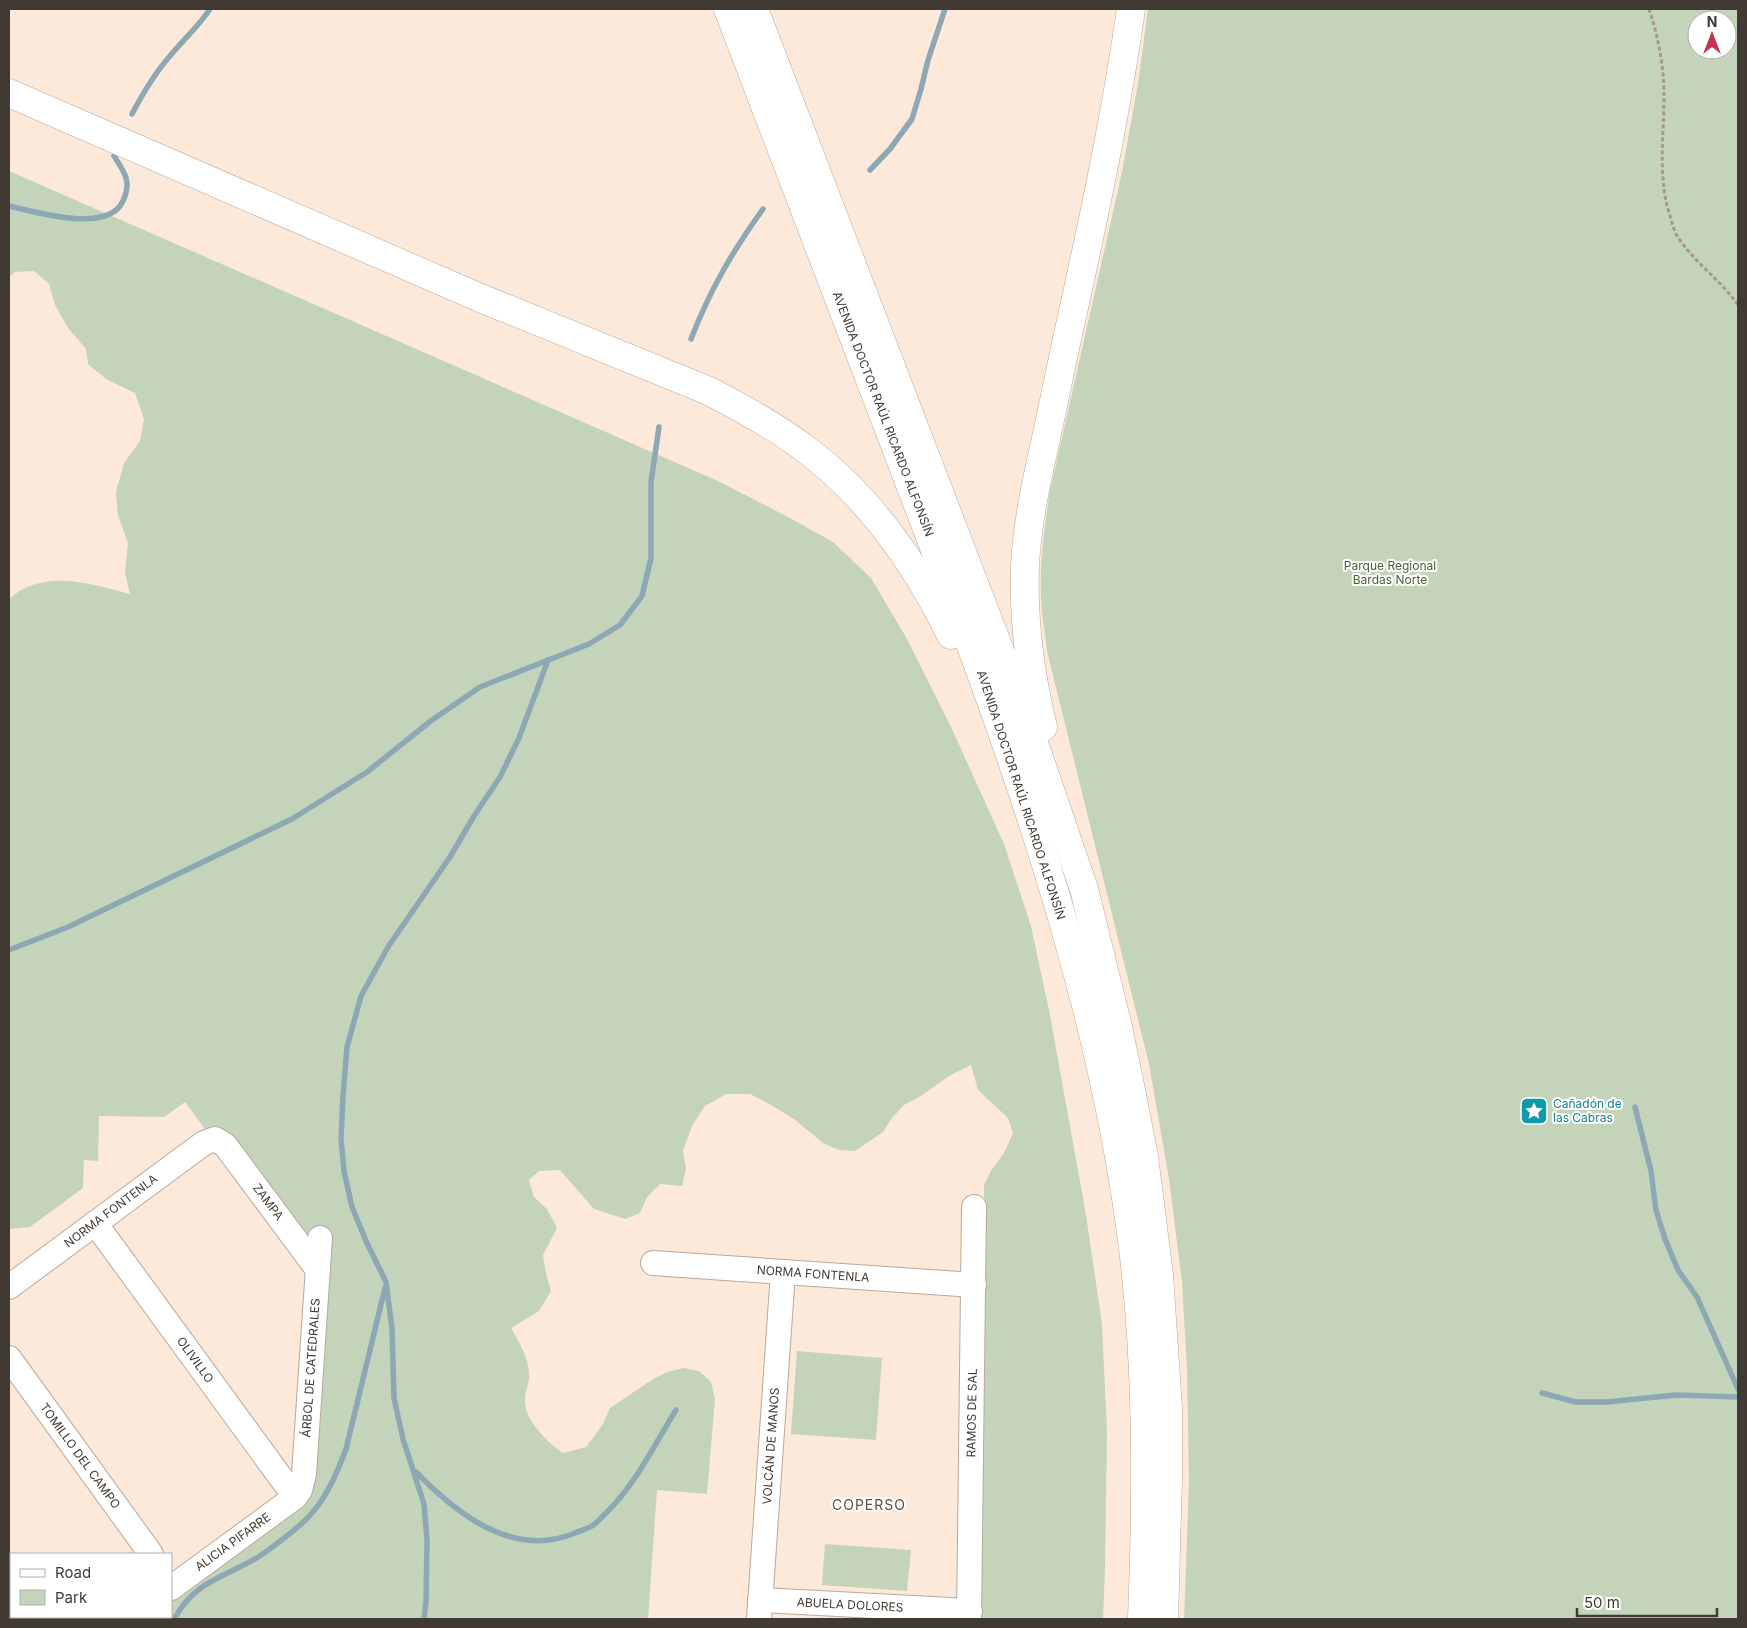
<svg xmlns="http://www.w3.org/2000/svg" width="1747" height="1628" font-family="Inter,sans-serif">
<rect width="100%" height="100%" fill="#fde9d9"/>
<g fill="#c4d4ba" fill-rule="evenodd">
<path d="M1148,9h590v1610h-554l5,-136 -2,-114 -5,-87 -13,-103 -20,-115 -102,-413c-1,-13 -4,-26 -5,-39 -4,-41 2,-81 8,-121l72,-319 16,-88zM1697,20h30v30h-30z"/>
<path d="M9,171l709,310 72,37 43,24 38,36 36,61 45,90 52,115 27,82 19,89 36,200 16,109 5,108 -2,136 -2,51h-123l4,-434 8,-16 12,-16 9,-20 -5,-15 -30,-28 -7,-25 -22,11 -28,20 -17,9 -12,13 -9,14 -28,19 -16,-1 -16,-7 -29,-24 -23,-14 -21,-11h-24l-21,12 -13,20 -9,25 3,18 -4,17 -22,-2 -13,13 -7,16 -15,6 -31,-10 -34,-39 -21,1 -10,9 5,17 13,12 10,19 -14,27 3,19 5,17 -12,20 -28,17c8,14 18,30 18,47 1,7 -4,15 -4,23 -2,21 22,44 38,55l23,-6 17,-23 7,-16 43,-29 14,-7 16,-4 16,3 12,11 4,17 -8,95 -50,-4 -9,129h-503l3,-2h23v-17l135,-98 6,-9 -3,-251 -81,-109 -13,-6 -10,2 -20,-27 -21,15 -65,-1 -1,45 -14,-1 -1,28 -53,39 -21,2v-630c35,-31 81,-15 121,-5l-5,-21 3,-30 -10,-28 -2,-23 8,-29 16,-22 4,-22 -9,-26 -29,-14 -18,-15 -2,-15 -18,-21 -13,-23 -6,-21 -15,-13 -19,1 -6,5z"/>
<polygon points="797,1351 882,1358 876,1440 791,1434"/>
<polygon points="825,1544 911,1550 907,1591 822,1585"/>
</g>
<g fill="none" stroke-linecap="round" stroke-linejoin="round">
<g stroke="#8ea7b5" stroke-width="5.5">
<path d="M132,114c11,-21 22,-40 38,-58 13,-16 29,-30 40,-47"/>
<polyline points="870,170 890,149 912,119 921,89 928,60 945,9"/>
<path d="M9,206c27,6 99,28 114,-5 9,-19 2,-28 -9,-45"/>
<path d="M691,339c19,-49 41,-87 72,-130"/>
<polyline points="9,950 68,927 292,819 367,772 432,720 480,687 589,644 620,625 642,596 651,558 651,482 659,427"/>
<polyline points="1635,1107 1651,1171 1656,1210 1665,1239 1678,1270 1697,1297 1738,1389"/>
<polyline points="1542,1393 1576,1402 1607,1402 1676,1395 1738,1397"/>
<path d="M416,1472c41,42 97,87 159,61 5,-2 12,-4 17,-7 5,-3 10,-9 14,-13 30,-29 48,-68 70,-103"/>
<path d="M174,1619c22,-38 46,-40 81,-60 16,-10 46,-33 57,-46 16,-18 26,-42 34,-64l39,-161"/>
<polyline points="424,1619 426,1601 427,1541 424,1504 403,1439 394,1398 392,1328 386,1282 366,1241 352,1207 344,1171 341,1139 343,1096 347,1047 361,996 388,947 450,857 474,816 500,777 519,738 548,660"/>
</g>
<g stroke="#baa899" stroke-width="26">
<g id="minor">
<polyline points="95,1223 295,1497"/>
<polyline points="653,1263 974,1285"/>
<polyline points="9,1287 204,1143 215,1139 225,1145 318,1270"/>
<polyline points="9,1358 151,1554"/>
<polyline points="171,1588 295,1497 300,1490 304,1474 320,1238"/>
<polyline points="760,1600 970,1611"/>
<polyline points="9,1614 13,1619"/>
<polyline points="128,1619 131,1617"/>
<polyline points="759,1619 783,1272"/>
<polyline points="969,1619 974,1207"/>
</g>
</g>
<g stroke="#baa899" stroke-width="29">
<g id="highway">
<path d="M728,9c64,168 128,336 193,504 89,233 176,470 210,719 17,128 16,258 11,387"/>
<polyline points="754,9 1023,711 1084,889 1118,1027 1132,1095 1144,1157 1159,1275 1168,1408 1168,1479 1164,1619"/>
<path d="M9,93l469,204 231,94c33,17 66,35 95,57 64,47 112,116 147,187"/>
<path d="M1043,727c-13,-53 -20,-106 -18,-161 2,-41 11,-83 20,-123 9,-41 17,-82 26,-122 23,-104 45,-207 60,-312"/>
</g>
</g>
<path stroke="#a6988c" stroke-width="3" stroke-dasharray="4 2.5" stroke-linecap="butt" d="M1649,9c9,26 15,58 15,86 0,42 -7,84 7,124 1,5 3,10 5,15 16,27 44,45 62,71"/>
<use href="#minor" stroke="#fff" stroke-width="24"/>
<use href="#highway" stroke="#fff" stroke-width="28"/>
</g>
<defs>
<g id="sight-square" transform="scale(1.4375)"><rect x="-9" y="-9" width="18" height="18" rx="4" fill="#0f9aa8" stroke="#fff"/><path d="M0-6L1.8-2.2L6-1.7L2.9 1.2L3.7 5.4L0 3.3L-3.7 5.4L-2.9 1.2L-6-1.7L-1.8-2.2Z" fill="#fff"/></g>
</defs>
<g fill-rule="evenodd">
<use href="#sight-square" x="1534" y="1111"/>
</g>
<g text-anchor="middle" stroke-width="4" stroke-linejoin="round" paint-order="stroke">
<g font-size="12" fill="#413a33" stroke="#fff">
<text transform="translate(883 414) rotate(69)" y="4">AVENIDA DOCTOR RAÚL RICARDO ALFONSÍN</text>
<text transform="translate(1021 795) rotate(72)" y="4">AVENIDA DOCTOR RAÚL RICARDO ALFONSÍN</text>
<text transform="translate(268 1202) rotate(53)" y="4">ZAMPA</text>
<text transform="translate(111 1211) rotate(-37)" y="4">NORMA FONTENLA</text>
<text transform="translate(813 1274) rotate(4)" y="4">NORMA FONTENLA</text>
<text transform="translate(195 1360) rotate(54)" y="4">OLIVILLO</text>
<text transform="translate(311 1368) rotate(-86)" y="4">ÁRBOL DE CATEDRALES</text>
<text transform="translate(972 1413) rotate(-89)" y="4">RAMOS DE SAL</text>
<text transform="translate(771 1446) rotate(-86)" y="4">VOLCÁN DE MANOS</text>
<text transform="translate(80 1456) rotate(54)" y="4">TOMILLO DEL CAMPO</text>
<text transform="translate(233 1542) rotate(-36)" y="4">ALICIA PIFARRE</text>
<text transform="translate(850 1605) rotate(3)" y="4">ABUELA DOLORES</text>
</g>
<g font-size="12" fill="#456230" stroke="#fff">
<text x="1390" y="570">Parque Regional<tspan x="1390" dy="14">Bardas Norte</tspan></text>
</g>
<g font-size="12" fill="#0d838f" stroke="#fff" text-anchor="start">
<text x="1553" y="1108">Cañadón de<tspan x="1553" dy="14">las Cabras</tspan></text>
</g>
<g font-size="14" letter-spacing="1" fill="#604f42" stroke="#fff">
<text x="869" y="1510">COPERSO</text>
</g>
</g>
<rect width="1747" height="1628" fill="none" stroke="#413a33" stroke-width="20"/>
<rect x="10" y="1553" width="162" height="65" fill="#ffffff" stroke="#b3b0ad"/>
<rect x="20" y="1569" width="25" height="8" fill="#ffffff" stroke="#b3b0ad"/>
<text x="55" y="1578" font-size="15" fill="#413a33">Road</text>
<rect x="20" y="1590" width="25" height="15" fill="#c4d4ba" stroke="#b3b0ad"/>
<text x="55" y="1603" font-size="15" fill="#413a33">Park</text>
<g transform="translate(1712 35)"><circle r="24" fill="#ffffff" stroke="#b3b0ad"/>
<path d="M0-4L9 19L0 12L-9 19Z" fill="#c33353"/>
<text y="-8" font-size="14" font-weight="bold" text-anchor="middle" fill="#413a33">N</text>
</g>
<path d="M1577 1608v8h140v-8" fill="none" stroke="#413a33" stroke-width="2.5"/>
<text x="1584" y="1608" font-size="15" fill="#413a33" stroke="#ffffff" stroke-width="4" paint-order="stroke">50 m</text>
</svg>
